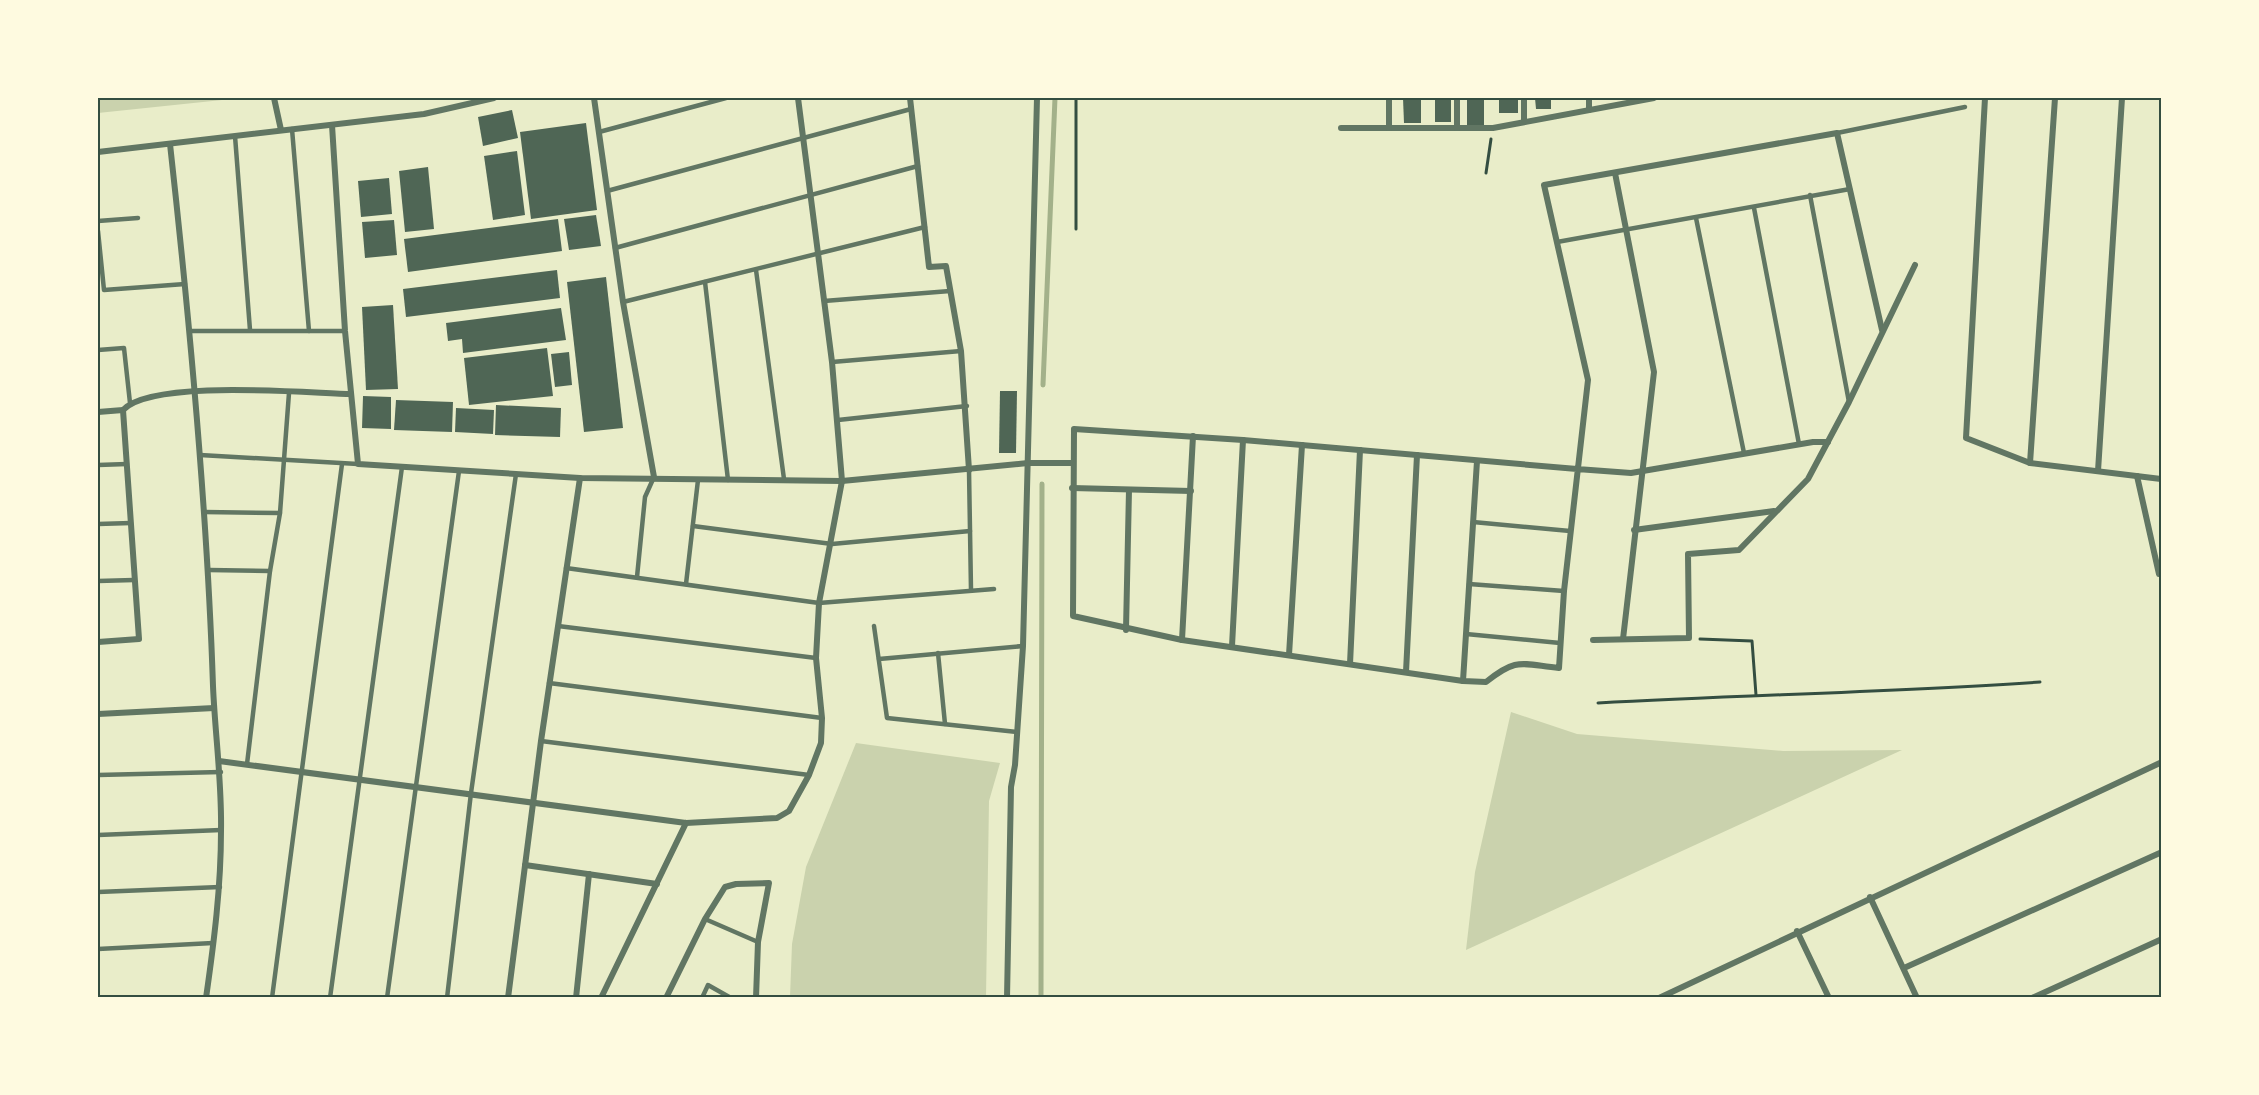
<svg xmlns="http://www.w3.org/2000/svg" width="2259" height="1095" font-family="'Nunito Sans',sans-serif">
<rect width="100%" height="100%" fill="#e9edc9"/>
<g fill="#cad2ad">
<polygon points="98,98 241,98 98,113"/>
<polygon points="1511,712 1577,734 1783,751 1902,750 1466,950 1475,872"/>
<polygon points="856,743 1000,763 989,801 986,997 790,997 792,944 806,867"/>
</g>
<g fill="none" stroke-linecap="round" stroke-linejoin="round">
<g stroke="#a3b18a" stroke-width="5">
<polyline points="1043,385 1055,98"/>
<polyline points="1041,998 1042,484"/>
</g>
</g>
<g fill="#4f6655">
<polygon points="1403,98 1421,98 1421,123 1404,123"/>
<rect x="1435" y="98" width="16" height="24"/>
<rect x="1467" y="98" width="17" height="27"/>
<rect x="1499" y="98" width="19" height="15"/>
<polygon points="1535,98 1551,98 1551,109 1536,109"/>
<polygon points="512,110 518,138 483,146 478,117"/>
<polygon points="586,123 597,210 531,219 520,132"/>
<polygon points="517,151 525,215 493,220 484,156"/>
<polygon points="428,167 434,229 405,232 399,171"/>
<polygon points="389,178 392,214 361,217 358,181"/>
<polygon points="596,215 601,246 569,250 564,219"/>
<polygon points="558,219 562,251 408,272 404,239"/>
<polygon points="394,220 397,255 365,258 362,222"/>
<polygon points="557,270 560,298 406,317 403,289"/>
<polygon points="606,277 623,428 584,432 567,282"/>
<polygon points="393,305 398,389 366,390 362,307"/>
<polygon points="561,308 566,340 463,353 462,339 448,341 446,323"/>
<polygon points="547,348 553,396 469,405 464,358"/>
<polygon points="569,352 572,385 555,387 551,354"/>
<polygon points="1000,391 1017,391 1016,453 999,453"/>
<polygon points="363,396 391,397 391,429 362,428"/>
<polygon points="396,400 453,402 452,432 394,430"/>
<polygon points="496,405 561,408 560,437 495,435"/>
<polygon points="456,408 494,410 493,434 455,432"/>
</g>
<g fill="none" stroke-linecap="round" stroke-linejoin="round">
<g stroke="#344e41" stroke-width="3">
<polyline points="1486,173 1491,139"/>
<polyline points="1076,229 1076,98"/>
<polyline points="1700,639 1752,641 1756,695"/>
<path d="M1598,703c148,-8 295,-11 442,-21"/>
</g>
<g stroke="#617663" stroke-width="4.5">
<polyline points="292,129 309,331"/>
<polyline points="599,132 726,98"/>
<polyline points="1837,133 1965,107"/>
<polyline points="235,136 250,330"/>
<polyline points="607,191 911,109"/>
<polyline points="1810,195 1849,402"/>
<polyline points="1754,208 1799,444"/>
<polyline points="1696,218 1744,453"/>
<polyline points="98,221 138,218"/>
<polyline points="98,231 104,290 185,284"/>
<polyline points="1557,242 1850,189"/>
<polyline points="615,248 918,166"/>
<polyline points="756,270 784,479"/>
<polyline points="705,282 728,480"/>
<polyline points="824,301 950,291"/>
<polyline points="623,302 925,227"/>
<polyline points="190,331 345,331"/>
<polyline points="98,350 124,348 130,403"/>
<polyline points="832,362 961,351"/>
<polyline points="838,420 967,406"/>
<polyline points="200,455 358,464"/>
<polyline points="98,465 127,464"/>
<polyline points="969,470 971,590"/>
<polyline points="204,512 280,513"/>
<polyline points="1473,522 1570,531"/>
<polyline points="98,524 131,523"/>
<polyline points="693,526 832,544 970,531"/>
<polyline points="566,568 819,603 994,589"/>
<polyline points="209,570 270,571"/>
<polyline points="637,577 645,497 654,477"/>
<polyline points="98,581 134,580"/>
<polyline points="686,584 698,480"/>
<polyline points="1469,584 1564,591"/>
<polyline points="558,626 816,658"/>
<polyline points="874,626 887,718 1017,732"/>
<polyline points="1466,634 1560,643"/>
<polyline points="938,653 945,724"/>
<polyline points="879,659 1023,646"/>
<polyline points="549,683 822,718"/>
<polyline points="541,741 809,775"/>
<polyline points="247,764 270,571 280,513 289,393"/>
<polyline points="98,775 221,772"/>
<polyline points="98,835 221,830"/>
<polyline points="98,892 220,887"/>
<polyline points="705,919 758,942"/>
<polyline points="98,949 213,943"/>
<polyline points="272,998 342,464"/>
<polyline points="330,998 402,467"/>
<polyline points="387,998 459,471"/>
<polyline points="447,998 471,793 516,474"/>
<polyline points="702,998 708,985 731,998"/>
</g>
<g stroke="#617663" stroke-width="6">
<polyline points="274,98 281,130"/>
<polyline points="594,98 623,302 654,477"/>
<polyline points="910,98 929,267 946,266 961,351 969,470"/>
<polyline points="1524,98 1524,122"/>
<polyline points="1589,98 1589,110"/>
<polyline points="1985,98 1966,438 2030,463 2161,479"/>
<polyline points="332,125 345,331 358,464 580,478 842,481 1028,463 1073,463"/>
<polyline points="1341,128 1493,128 1654,98"/>
<polyline points="1389,128 1389,98"/>
<polyline points="1457,128 1457,98"/>
<path d="M170,144c20,180 37,361 43,542 2,48 9,96 8,145 0,56 -7,111 -15,167"/>
<polyline points="98,152 424,114 494,98"/>
<polyline points="1615,173 1654,372 1623,639"/>
<path d="M98,412l25,-2c29,-31 182,-17 228,-16"/>
<path d="M1828,442h-15l-182,31 -54,-4 -334,-29 -169,-11 -1,187 109,24 281,41 23,1c31,-25 35,-18 73,-14l5,-77 24,-211 -44,-195 293,-52 45,197"/>
<polyline points="2030,463 2055,98"/>
<polyline points="2162,470 2162,479"/>
<polyline points="2098,471 2122,98"/>
<polyline points="2137,476 2159,574 2162,573"/>
<polyline points="1072,488 1191,491"/>
<polyline points="1634,530 1774,511"/>
<polyline points="1126,630 1129,490"/>
<polyline points="1182,640 1193,436"/>
<polyline points="1593,640 1689,638 1688,554 1739,550 1808,479 1849,402 1915,265"/>
<polyline points="98,642 139,639 123,410"/>
<polyline points="1232,646 1243,440"/>
<polyline points="1289,655 1302,445"/>
<polyline points="1350,664 1360,450"/>
<polyline points="1406,672 1417,455"/>
<polyline points="1463,681 1477,461"/>
<polyline points="98,714 214,708"/>
<polyline points="219,761 686,823 777,818 789,811 809,775 821,743 822,718 816,658 819,603 842,481 832,362 798,98"/>
<polyline points="525,865 657,884"/>
<polyline points="1870,897 1917,998"/>
<polyline points="1797,931 1829,998"/>
<polyline points="1904,968 2162,852"/>
<polyline points="508,998 541,741 580,478"/>
<polyline points="576,998 589,874"/>
<polyline points="601,998 686,823"/>
<polyline points="666,998 705,919 725,887 736,884 769,883 758,942 756,998"/>
<polyline points="1007,998 1011,787 1015,765 1023,646 1037,98"/>
<polyline points="1659,998 2162,762"/>
<polyline points="2032,998 2162,939"/>
</g>
</g>
<rect width="2259" height="1095" fill="none" stroke="#fefae0" stroke-width="198"/>
<rect x="99" y="99" width="2061" height="897" fill="none" stroke="#344e41" stroke-width="2"/>
</svg>
